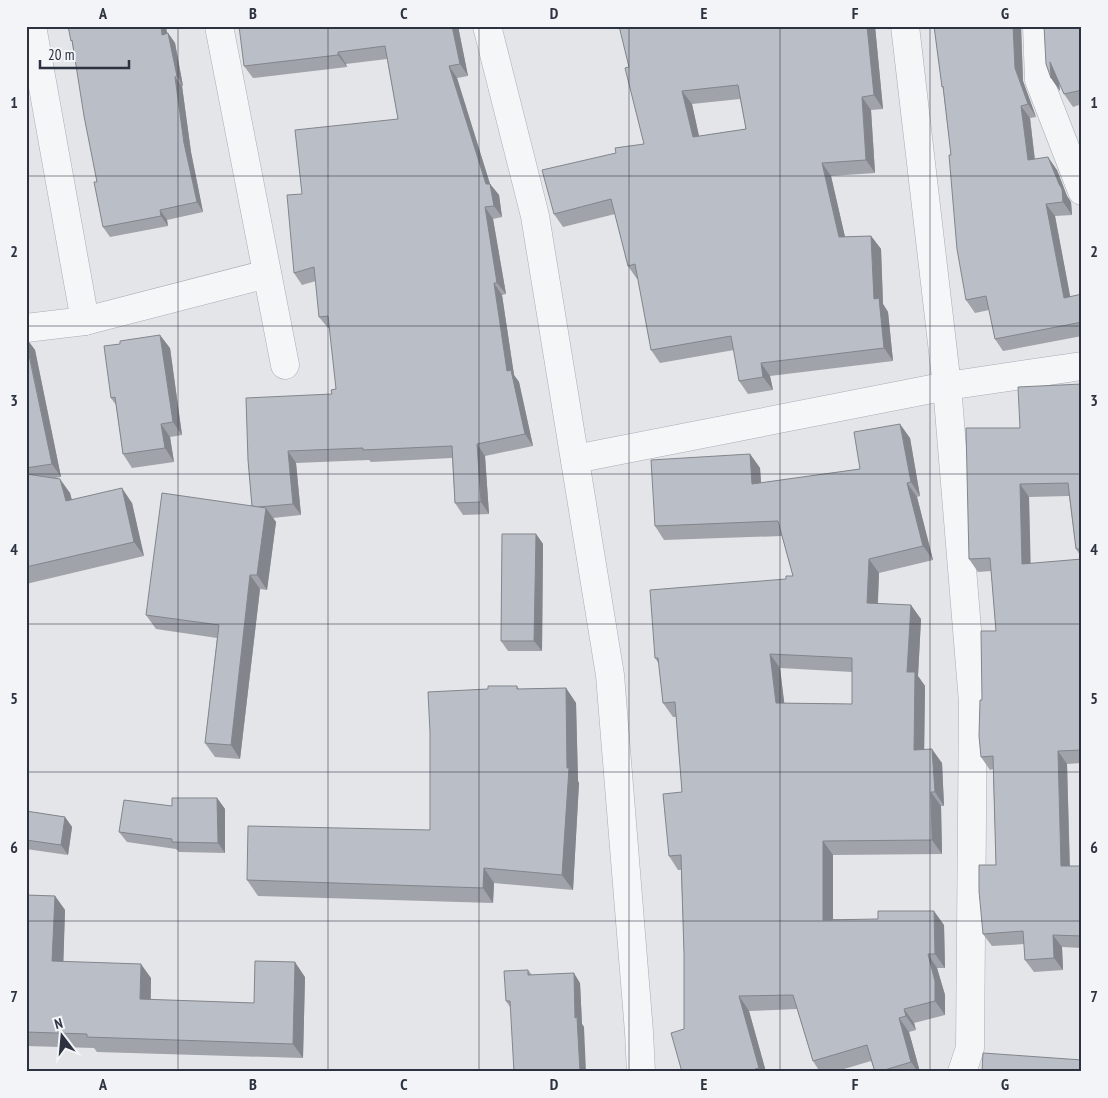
<svg xmlns="http://www.w3.org/2000/svg" width="1108" height="1098" font-family="'PT Sans Narrow',sans-serif">
<rect width="100%" height="100%" fill="#e3e5e9"/>
<g fill="none" stroke-linecap="round" stroke-linejoin="round">
<g stroke="#a8acb3" stroke-width="29">
<g id="minor">
<polyline points="32,26 85,321"/>
<polyline points="219,26 285,365"/>
<polyline points="487,26 535,216 610,675 639,1032 641,1072"/>
<polyline points="905,26 947,386 973,702 970,1048 962,1072"/>
<polyline points="1037,26 1039,80 1082,191"/>
<polyline points="26,328 85,321 267,274"/>
<polyline points="575,459 947,386 1082,366"/>
</g>
</g>
<use href="#minor" stroke="#f5f6f8" stroke-width="28"/>
</g>
<g fill="#a0a3aa" fill-rule="evenodd">
<polygon points="458,26 468,76 457,78 490,184 499,195 502,217 493,219 506,294 502,295 514,375 519,382 533,446 485,456 489,514 463,515 455,503 452,458 371,462 369,460 296,463 301,515 273,518 276,522 267,590 260,589 240,759 215,757 205,743 217,638 156,629 146,615 252,506 248,460 332,394 336,389 330,328 328,328 319,317 316,281 302,285 294,273 302,194 398,119 387,59 346,64 347,67 253,78 244,66"/>
<path d="M875,26l8,83 -12,1 4,63 -44,3 14,61 26,-1 10,13 2,55 5,8 5,49 -123,15 3,14 -25,4 -9,-13 -5,-31 -74,13 -9,-13 -13,-72 -1,1 -9,-13 -13,-52 -52,13 -9,-13 62,-61 28,-9 -15,-77zM740,99l6,30 -47,7 -7,-32z"/>
<polygon points="934,26 1021,26 1023,81 1036,117 1030,118 1035,159 1057,170 1067,196 1071,202 1072,215 1055,216 1070,297 1082,294 1082,336 1003,351 995,339 989,310 975,313 966,300 951,155 943,89 942,87"/>
<polygon points="1082,26 1082,104 1073,107 1064,94 1059,83 1060,91 1051,78"/>
<polygon points="168,33 175,43 183,86 182,86 191,152 203,212 167,220 168,226 110,237 103,227 97,182 72,42 71,41"/>
<polygon points="26,338 35,350 61,477 55,478 70,493 72,500 132,503 144,556 26,584"/>
<polygon points="170,348 182,435 170,437 174,462 132,468 123,454 116,405 111,398"/>
<polygon points="1082,384 1082,558 1076,549 1069,496 1029,497 1030,564 1082,559 1082,763 1067,764 1070,866 1082,866 1082,948 1062,947 1063,970 1034,972 1025,960 1024,944 992,946 983,934 996,865 993,769 990,770 981,757 982,700 996,631 991,571 978,572 969,559 1020,428"/>
<path d="M910,438l10,58 -3,1 16,63 -54,13 -1,30 43,16 -3,57 7,10 -1,64 18,13 2,43h-3l1,48 -109,1v64l111,6 1,43h-8l8,27v20l-31,8 2,7 -7,2 11,40h-45l-4,-11 -37,11h-14l-7,-11 -16,-52 -48,2 17,61h-84l2,-43v-76l-3,-83h-3l-9,-14 13,-64 -6,-75h-3l-10,-14 -4,-39 -4,-6 131,-79 7,-3 -11,-40 -118,4 -9,-14 95,-72 10,14 1,15 99,-14zM780,668l72,4v32l-68,-1z"/>
<polygon points="536,534 543,544 542,651 508,651 501,641"/>
<polygon points="517,686 519,689 566,688 576,703 578,781 579,783 573,890 494,883 493,903 258,896 247,880 430,830 430,732 488,689"/>
<polygon points="217,798 225,809 225,853 179,852 176,849 127,842 119,832 172,806"/>
<polygon points="26,811 65,817 72,827 68,855 26,849"/>
<polygon points="26,895 55,896 65,910 63,962 151,978 151,1000 254,1003 305,977 303,1058 97,1052 94,1048 26,1046"/>
<polygon points="528,970 532,975 580,983 582,1024 584,1027 510,1007 506,1001"/>
</g>
<g fill="#82858b">
<polygon points="161,26 166,26 169,44 162,35"/>
<polygon points="452,26 458,26 468,76 460,64"/>
<polygon points="867,26 875,26 883,109 874,95"/>
<polygon points="1013,26 1021,26 1023,81 1036,117 1028,104 1015,68"/>
<polygon points="168,33 175,43 183,86 177,76"/>
<polygon points="338,52 346,64 347,67 338,55"/>
<polygon points="1050,62 1058,75 1060,91 1051,78"/>
<polygon points="449,66 457,78 490,184 499,195 502,217 494,206 486,184"/>
<polygon points="175,77 182,86 191,152 203,212 197,202 184,143"/>
<polygon points="682,91 692,104 702,150 693,137"/>
<polygon points="862,97 871,110 875,173 866,160"/>
<polygon points="1021,106 1030,118 1036,172 1028,160"/>
<polygon points="1048,157 1057,170 1067,196 1071,202 1072,215 1063,202 1059,184"/>
<polygon points="822,163 831,176 848,250 839,237"/>
<polygon points="1046,204 1055,216 1073,311 1064,298"/>
<polygon points="485,207 493,219 506,294 497,283"/>
<polygon points="160,210 167,220 168,226 161,216"/>
<polygon points="871,236 881,249 883,304 888,312 893,361 884,348 874,299"/>
<polygon points="494,283 502,295 514,375 519,382 533,446 525,434 507,371"/>
<polygon points="160,335 170,348 182,435 173,422"/>
<polygon points="26,338 35,350 61,477 52,464"/>
<polygon points="761,363 770,376 773,390 763,377"/>
<polygon points="161,424 170,437 174,462 165,448"/>
<polygon points="900,424 910,438 920,496 911,482"/>
<polygon points="477,444 485,456 489,514 481,502"/>
<polygon points="288,451 296,463 301,515 293,504"/>
<polygon points="750,454 760,468 762,498 752,484"/>
<polygon points="60,479 70,493 76,516 66,501"/>
<polygon points="907,483 917,497 933,560 923,546"/>
<polygon points="1020,484 1029,497 1031,577 1022,564"/>
<polygon points="122,488 132,503 144,556 134,542"/>
<polygon points="266,508 276,522 267,590 257,575"/>
<polygon points="536,534 543,544 542,651 534,641"/>
<polygon points="869,559 879,573 877,617 867,603"/>
<polygon points="250,575 260,589 240,759 231,745"/>
<polygon points="911,605 921,619 918,676 925,686 924,764 914,750 907,672"/>
<polygon points="770,654 780,668 786,717 776,703"/>
<polygon points="566,688 576,703 578,781 579,783 573,890 562,875 567,768"/>
<polygon points="932,749 942,763 944,806 935,792"/>
<polygon points="1058,751 1067,764 1070,879 1061,866"/>
<polygon points="931,792 941,806 942,854 932,840"/>
<polygon points="217,798 225,809 225,853 218,843"/>
<polygon points="65,817 72,827 68,855 61,845"/>
<polygon points="823,841 833,855 833,934 823,920"/>
<polygon points="484,868 494,883 493,903 483,888"/>
<polygon points="55,896 65,910 63,976 52,961"/>
<polygon points="934,911 944,925 945,968 935,954"/>
<polygon points="1053,935 1062,947 1063,970 1054,958"/>
<polygon points="928,954 937,968 945,995 945,1015 935,1001"/>
<polygon points="295,962 305,977 303,1058 293,1044"/>
<polygon points="141,964 151,978 150,1014 140,999"/>
<polygon points="574,973 580,983 582,1024 584,1027 586,1072 580,1072 575,1018"/>
<polygon points="739,996 749,1011 766,1072 762,1072 759,1068"/>
<polygon points="904,1009 914,1023 916,1030 906,1016"/>
<polygon points="899,1018 909,1032 920,1072 918,1072 911,1062"/>
</g>
<g fill="#babec6" stroke="#82858b" fill-rule="evenodd">
<polygon points="68,26 161,26 162,35 168,33 177,76 175,77 184,143 197,202 160,210 161,216 103,227 94,182 97,182 84,116 72,40 71,41"/>
<polygon points="239,26 452,26 460,64 449,66 486,184 490,184 494,206 485,207 497,283 494,283 507,371 511,370 525,434 477,444 481,502 455,503 452,446 363,450 363,448 288,451 293,504 258,507 252,506 248,460 246,398 332,394 331,390 336,389 328,316 319,317 314,267 294,273 287,195 302,194 295,130 398,119 385,46 338,52 338,55 244,66"/>
<path d="M619,26h248l7,69 -12,2 4,63 -44,3 17,74 32,-1 3,63 5,-1 5,50 -123,15 2,14 -24,4 -8,-45 -80,14 -16,-86 -7,2 -17,-67 -57,15 -12,-44 74,-17 -1,-5 29,-4 -19,-76 4,-1zM738,85l8,44 -53,8 -11,-46z"/>
<polygon points="934,26 1013,26 1015,68 1028,104 1021,106 1028,160 1048,157 1059,184 1062,189 1063,202 1046,204 1064,298 1082,294 1082,322 995,339 986,296 966,300 957,249 949,155 951,155 943,86 942,87"/>
<polygon points="1044,26 1082,26 1082,90 1064,94 1050,62 1051,78 1046,64"/>
<polygon points="160,335 173,422 161,424 165,448 123,454 115,397 111,398 104,346 120,344 120,341"/>
<polygon points="26,341 52,464 26,468"/>
<polygon points="1082,384 1082,549 1076,549 1068,483 1020,484 1022,564 1082,559 1082,750 1058,751 1061,866 1082,866 1082,936 1053,935 1054,958 1025,960 1023,931 983,934 979,891 979,865 996,865 993,756 981,757 979,736 980,700 982,700 981,631 996,631 990,558 969,559 966,428 1020,428 1018,387"/>
<path d="M900,424l11,58 -4,1 16,63 -54,13 -2,44 44,2 -4,67h8l-1,78 18,-1 3,43h-4l1,48 -109,1v79l55,-1v-8h56l1,43h-7l7,27v20l-31,8 2,7 -7,2 12,44 -33,10h-3l-8,-27 -54,16 -20,-66 -54,1 20,72 -13,4h-64l-11,-39 13,-4v-76l-3,-98 -12,1 -6,-62 19,-2 -7,-90 -12,1 -5,-45h-3l-5,-68 136,-11v-3h7l-15,-55 -123,5 -4,-66 99,-6 2,30 108,-15 -6,-37zM770,654l82,4v46l-76,-1z"/>
<polygon points="26,474 60,479 66,501 122,488 134,542 26,567"/>
<polygon points="162,493 266,508 257,575 250,575 231,745 205,743 219,625 146,615"/>
<polygon points="502,534 536,534 534,641 501,641"/>
<polygon points="488,686 517,686 517,689 566,688 567,768 569,768 562,875 484,868 483,888 247,880 248,826 430,830 430,732 428,692 488,689"/>
<polygon points="172,798 217,798 218,843 172,842 172,839 119,832 124,800 172,806"/>
<polygon points="26,811 65,817 61,845 26,840"/>
<polygon points="26,895 55,896 52,961 141,964 140,999 254,1003 255,961 295,962 293,1044 87,1037 87,1034 26,1032"/>
<polygon points="528,970 528,975 574,973 575,1018 577,1017 580,1072 514,1072 510,1001 506,1001 504,971"/>
<polygon points="983,1053 1082,1060 1082,1072 982,1072"/>
</g>
<path fill="none" stroke="#2c3240" stroke-width="1" stroke-opacity="0.55" d="M178,26v1046M328,26v1046M479,26v1046M629,26v1046M780,26v1046M930,26v1046M26,176h1056M26,326h1056M26,474h1056M26,624h1056M26,772h1056M26,921h1056"/>
<rect width="1108" height="1098" fill="none" stroke="#f2f4f7" stroke-width="55"/>
<g transform="translate(62 1036) rotate(344)" stroke="#f2f4f7" stroke-width="4" paint-order="stroke">
<path d="M0-4L9 19L0 12L-9 19Z" fill="#2c3240"/>
<text y="-8" font-size="14" font-weight="bold" text-anchor="middle" fill="#2c3240">N</text>
</g>
<path d="M40 60v8h89v-8" fill="none" stroke="#2c3240" stroke-width="2.5"/>
<text x="48" y="60" font-size="15" fill="#2c3240" stroke="#f2f4f7" stroke-width="4" paint-order="stroke">20 m</text>
<rect x="28" y="28" width="1052" height="1042" fill="none" stroke="#2c3240" stroke-width="2"/>
<g font-size="16" text-anchor="middle" font-weight="bold" fill="#2c3240">
<text x="103" y="19">A</text>
<text x="253" y="19">B</text>
<text x="404" y="19">C</text>
<text x="554" y="19">D</text>
<text x="704" y="19">E</text>
<text x="855" y="19">F</text>
<text x="1005" y="19">G</text>
<text x="14" y="108">1</text>
<text x="1094" y="108">1</text>
<text x="14" y="257">2</text>
<text x="1094" y="257">2</text>
<text x="14" y="406">3</text>
<text x="1094" y="406">3</text>
<text x="14" y="555">4</text>
<text x="1094" y="555">4</text>
<text x="14" y="704">5</text>
<text x="1094" y="704">5</text>
<text x="14" y="853">6</text>
<text x="1094" y="853">6</text>
<text x="14" y="1002">7</text>
<text x="1094" y="1002">7</text>
<text x="103" y="1090">A</text>
<text x="253" y="1090">B</text>
<text x="404" y="1090">C</text>
<text x="554" y="1090">D</text>
<text x="704" y="1090">E</text>
<text x="855" y="1090">F</text>
<text x="1005" y="1090">G</text>
</g>
</svg>
